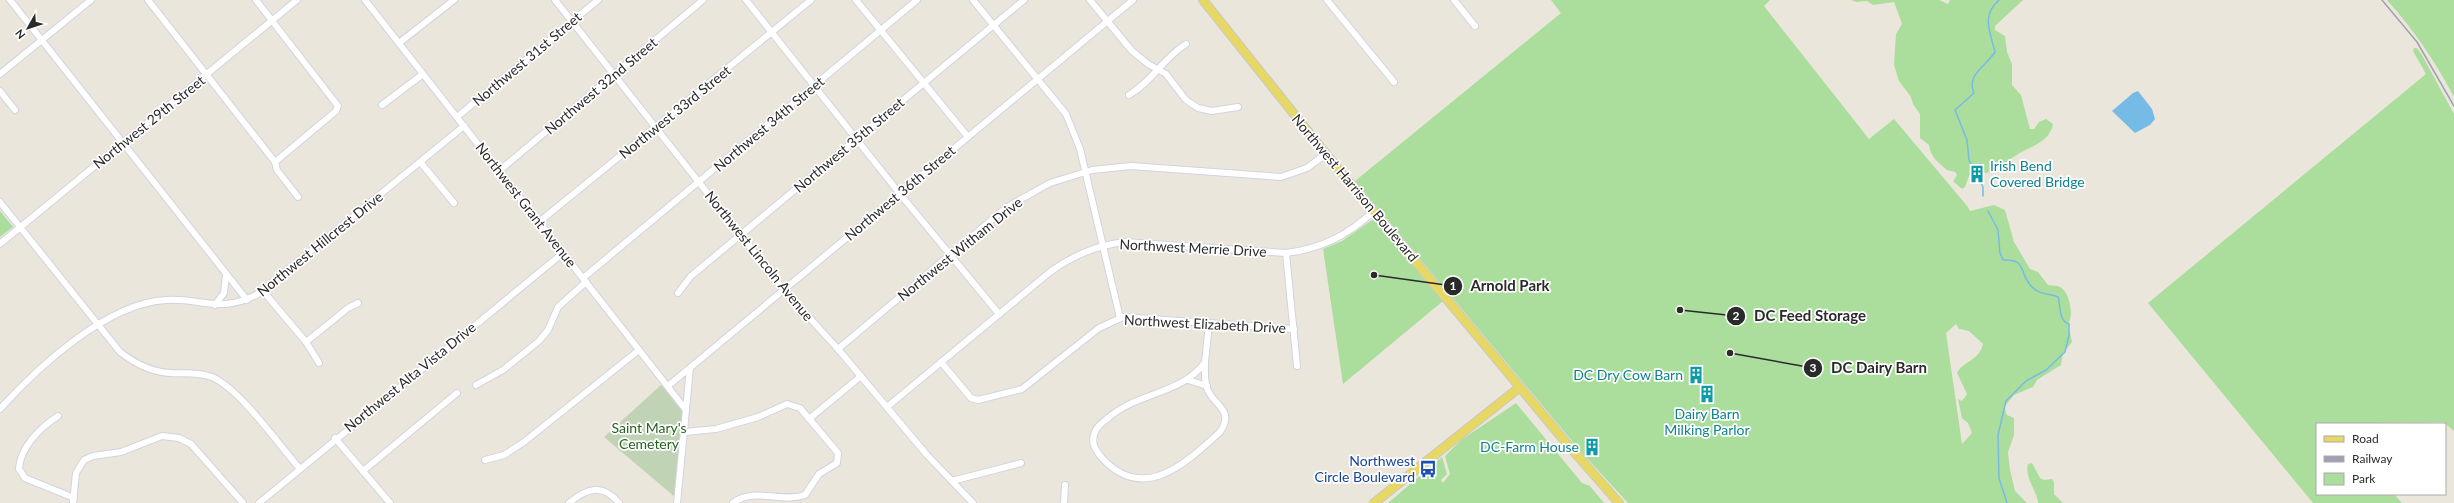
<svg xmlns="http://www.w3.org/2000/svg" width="2454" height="503" font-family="Lato,sans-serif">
<rect width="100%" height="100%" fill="#ebe6dc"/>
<g fill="#abde9c" fill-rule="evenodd">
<path d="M1551,0h219l-6,6 105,133 25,-20 74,88 2,4 24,-6 11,5 9,32 16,27 8,3 10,13c4,1 9,0 12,2 10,5 14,29 8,37l4,18 -9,11 -2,12 -24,15 -4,7 -19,8 -10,12 3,8 7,3v17l-6,17 2,18 5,21 12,12h-399l-46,-50 -227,-272 206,-168zM1956,324l3,5 10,2 14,13c-4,17 -20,17 -26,29l10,21 -5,7 -4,-2 4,19 6,5 4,10 -10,11 -16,-111z"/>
<path d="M1851,0h88l9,4 2,-4h73l-28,26v4l10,6 2,16 5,12v21l9,10 9,34h4l5,-7 7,-3 7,5c-3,19 -25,23 -38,32 -9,6 -18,15 -29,17 -4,0 -7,-4 -12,-3l-5,6 -4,11 -3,2 -9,-8 4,-6 -2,-3 -8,-2c-9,-8 -16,-12 -18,-25l-9,-7v-24l-7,-10 -2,-7 -12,-16 -5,-16 2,-31 6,-10 -8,-22 -21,3 -6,-4 -11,1z"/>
<path d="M2387,0h67v97c-19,-36 -40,-67 -67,-97z"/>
<polygon points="2414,48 2417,48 2422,55 2454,114 2454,431 2443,422 2317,424 2317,494 2394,494 2402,503 2313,503 2148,303 2426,74 2413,51"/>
<polygon points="0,211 13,227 0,237"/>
<polygon points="1375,218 1443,301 1343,384 1323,249 1342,241"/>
<polygon points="1516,403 1582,483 1590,486 1604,503 1388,503 1442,457 1447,474 1441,480 1443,483 1450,474 1445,456 1461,440"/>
<path d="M2032,463l8,15 4,2 8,-1 2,3v12l9,9h-25c0,-10 -14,-26 -10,-39z"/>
</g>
<polygon fill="#c0d3b5" points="661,385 682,410 675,497 604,437"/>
<polygon fill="#76bbe6" points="2138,91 2152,109 2155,119 2150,125 2135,133 2112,111 2133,93"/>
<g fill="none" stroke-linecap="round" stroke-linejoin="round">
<g stroke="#76bbe6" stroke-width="1.5">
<path d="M1983,196v-9l-14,-27 -2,-20 -12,-30 19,-17c-8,-18 12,-27 21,-41 -5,-21 -14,-36 4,-52"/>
<path d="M1988,211l10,19 2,23 3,7c25,-1 15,13 29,27 8,8 16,6 26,10 3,8 0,24 11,27v11l-4,17 -19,18 -20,11 -20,20 -8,34 1,43 8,25"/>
</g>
<g stroke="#d2d3e1" stroke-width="8">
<g id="minor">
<polyline points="10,0 247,300"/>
<polyline points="148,0 275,162 277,170 298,197"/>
<polyline points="256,0 338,106 336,111 275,162"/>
<polyline points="365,0 686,410"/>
<polyline points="555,0 784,290 838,349 927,455 973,503"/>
<polyline points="746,0 900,194 999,314"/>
<polyline points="856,0 968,137"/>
<polyline points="973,0 1066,114 1080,149 1120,318"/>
<polyline points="1090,0 1132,51 1148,64 1166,74 1186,100 1198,108 1212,111 1238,107"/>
<polyline points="1327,0 1394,82"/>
<polyline points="1454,0 1475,26"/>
<polyline points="399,43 454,0"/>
<polyline points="0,74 91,0"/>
<polyline points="0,91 15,110"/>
<path d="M1129,95c25,-15 33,-36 57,-51"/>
<polyline points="382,105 423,74"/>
<polyline points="457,117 598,0"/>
<polyline points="421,163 454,203"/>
<polyline points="499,171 703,0"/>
<path d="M0,202l120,150c14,11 32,20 50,21 15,1 28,-1 42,4 28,12 67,68 88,92"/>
<polyline points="539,222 811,0"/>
<polyline points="0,244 297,0"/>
<polyline points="1286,253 1297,366"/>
<polyline points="583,278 917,0"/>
<polyline points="263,291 306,342 319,363"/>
<polyline points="678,293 691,276 1024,0"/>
<polyline points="215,305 224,293 226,275"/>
<polyline points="306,342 348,308 358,303"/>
<polyline points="838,349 1007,207 1050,183 1092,170 1131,166 1281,177 1307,168 1326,154"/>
<polyline points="941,362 971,398 978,400 1022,389 1099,328 1123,317 1294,329"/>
<path d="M1205,362c0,8 -1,18 2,26 5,17 29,21 13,44 -34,31 -76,71 -117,27 -7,-8 -13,-16 -8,-27 2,-6 8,-10 12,-13 29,-27 75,-24 98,-57z"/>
<polyline points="1205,362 1209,324"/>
<polyline points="1188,380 1207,386"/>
<polyline points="476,385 503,370 539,341 548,330 558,307 586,282"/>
<polyline points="668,386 1133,0"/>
<path d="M887,407l163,-135c22,-16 47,-27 75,-30l161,11c35,-4 62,-18 88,-42"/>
<path d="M0,409c38,-42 107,-106 166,-109 37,-2 54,14 92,-6l206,-168"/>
<path d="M58,416c-17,11 -38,31 -39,53l6,9 49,20"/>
<polyline points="809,419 861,376"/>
<path d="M685,432l31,-3 42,-12 29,-13 13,4 38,45 -1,10 -18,11 -14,21c-22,8 -52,-8 -72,8"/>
<polyline points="335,438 390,503"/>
<polyline points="485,460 504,455 524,442 639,350"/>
<polyline points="363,471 457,393"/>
<polyline points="952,481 1021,463"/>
<polyline points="73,503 76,473 84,460 93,456 121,452 162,436 179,438 191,444 243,503"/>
<polyline points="259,503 563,253"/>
<path d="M569,503c18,-15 33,-20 50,0"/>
<polyline points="677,503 690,368"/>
<polyline points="1064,503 1065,485"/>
</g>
</g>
<g stroke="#c8c8c8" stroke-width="10">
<g id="major">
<polyline points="1203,0 1326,154 1568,445 1619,503"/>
<polyline points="1374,503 1520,387"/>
</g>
</g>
<use href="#minor" stroke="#fff" stroke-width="6"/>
<use href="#major" stroke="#e7d865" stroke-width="8"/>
<polyline stroke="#9fa0b3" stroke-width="1.5" points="2382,0 2417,42 2454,106"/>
</g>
<defs>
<g id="building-bare" transform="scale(1.38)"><path d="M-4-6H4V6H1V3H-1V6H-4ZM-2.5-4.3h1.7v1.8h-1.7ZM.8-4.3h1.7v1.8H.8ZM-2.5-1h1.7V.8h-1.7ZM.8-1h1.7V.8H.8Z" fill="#0f9aa8" stroke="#fff" stroke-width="2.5" paint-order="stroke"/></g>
<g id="bus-bare" transform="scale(1.38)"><path d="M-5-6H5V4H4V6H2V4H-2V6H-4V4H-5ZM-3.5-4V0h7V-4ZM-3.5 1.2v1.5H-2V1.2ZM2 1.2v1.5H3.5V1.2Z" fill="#1a4fb4" stroke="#fff" stroke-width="2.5" paint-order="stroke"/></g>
</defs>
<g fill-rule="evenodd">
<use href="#building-bare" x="1977" y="174"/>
<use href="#building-bare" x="1696" y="375"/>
<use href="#building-bare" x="1707" y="394"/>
<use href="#building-bare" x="1592" y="447"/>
<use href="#bus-bare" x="1428" y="469"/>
</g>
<g text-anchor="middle" stroke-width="3.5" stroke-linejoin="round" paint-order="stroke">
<g font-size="14" fill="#2a2a2a" stroke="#fff">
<text transform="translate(527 59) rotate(-40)" y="5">Northwest 31st Street</text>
<text transform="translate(601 86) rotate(-40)" y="5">Northwest 32nd Street</text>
<text transform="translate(675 112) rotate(-39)" y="5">Northwest 33rd Street</text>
<text transform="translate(149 122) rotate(-39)" y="5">Northwest 29th Street</text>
<text transform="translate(769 124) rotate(-40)" y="5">Northwest 34th Street</text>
<text transform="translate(849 145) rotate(-40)" y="5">Northwest 35th Street</text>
<text transform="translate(1355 188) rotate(50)" y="5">Northwest Harrison Boulevard</text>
<text transform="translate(900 193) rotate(-40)" y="5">Northwest 36th Street</text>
<text transform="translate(526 205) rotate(52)" y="5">Northwest Grant Avenue</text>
<text transform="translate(320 244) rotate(-39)" y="5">Northwest Hillcrest Drive</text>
<text transform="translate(1193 248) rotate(3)" y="5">Northwest Merrie Drive</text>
<text transform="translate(960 249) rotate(-39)" y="5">Northwest Witham Drive</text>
<text transform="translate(759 256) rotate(51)" y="5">Northwest Lincoln Avenue</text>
<text transform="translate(1205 324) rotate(3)" y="5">Northwest Elizabeth Drive</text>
<text transform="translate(410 377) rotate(-39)" y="5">Northwest Alta Vista Drive</text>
</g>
<g font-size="14" fill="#0d838f" stroke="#fff" text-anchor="end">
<text x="1990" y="171" text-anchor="start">Irish Bend<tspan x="1990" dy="16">Covered Bridge</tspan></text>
<text x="1683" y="380">DC Dry Cow Barn</text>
<text x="1707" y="419" text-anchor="middle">Dairy Barn<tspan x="1707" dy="16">Milking Parlor</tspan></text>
<text x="1579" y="452">DC-Farm House</text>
</g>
<g font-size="14" fill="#25621f" stroke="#fff">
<text x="649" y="433">Saint Mary's<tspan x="649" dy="16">Cemetery</tspan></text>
</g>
<g font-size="14" fill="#164399" stroke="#fff" text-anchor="end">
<text x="1415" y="466">Northwest<tspan x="1415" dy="16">Circle Boulevard</tspan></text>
</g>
</g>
<path fill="none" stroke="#2a2a2a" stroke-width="1.5" d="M1374 275L1453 286M1680 310L1736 316M1730 353L1813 368"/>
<g fill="#2a2a2a" stroke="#fff" stroke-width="1.5">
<circle cx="1374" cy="275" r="4"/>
<circle cx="1680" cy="310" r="4"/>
<circle cx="1730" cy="353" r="4"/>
<circle cx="1453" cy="286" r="10"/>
<circle cx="1736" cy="316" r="10"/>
<circle cx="1813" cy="368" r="10"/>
</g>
<g font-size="12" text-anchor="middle" font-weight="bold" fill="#fff">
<text x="1453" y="290">1</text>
<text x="1736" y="320">2</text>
<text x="1813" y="372">3</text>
</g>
<g font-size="15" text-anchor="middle" font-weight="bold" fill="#2a2a2a" stroke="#fff" stroke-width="3.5" stroke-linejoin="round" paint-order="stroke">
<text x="1510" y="291">Arnold Park</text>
<text x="1810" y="321">DC Feed Storage</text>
<text x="1879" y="373">DC Dairy Barn</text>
</g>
<rect x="2316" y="423" width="130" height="72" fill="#ffffff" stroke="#aaaaaa"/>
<rect x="2324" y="436" width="20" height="6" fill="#e7d865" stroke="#aaaaaa"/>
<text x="2352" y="443" font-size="12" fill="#2a2a2a">Road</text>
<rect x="2324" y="456" width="20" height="6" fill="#9fa0b3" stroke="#aaaaaa"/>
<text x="2352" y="463" font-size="12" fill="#2a2a2a">Railway</text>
<rect x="2324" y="473" width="20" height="12" fill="#abde9c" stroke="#aaaaaa"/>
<text x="2352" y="483" font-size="12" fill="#2a2a2a">Park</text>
<g transform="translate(28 28) rotate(231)" stroke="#ffffff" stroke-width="3" paint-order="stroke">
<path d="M0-3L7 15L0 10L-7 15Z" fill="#2a2a2a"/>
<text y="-6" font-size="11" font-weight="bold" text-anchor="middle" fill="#2a2a2a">N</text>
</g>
</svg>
